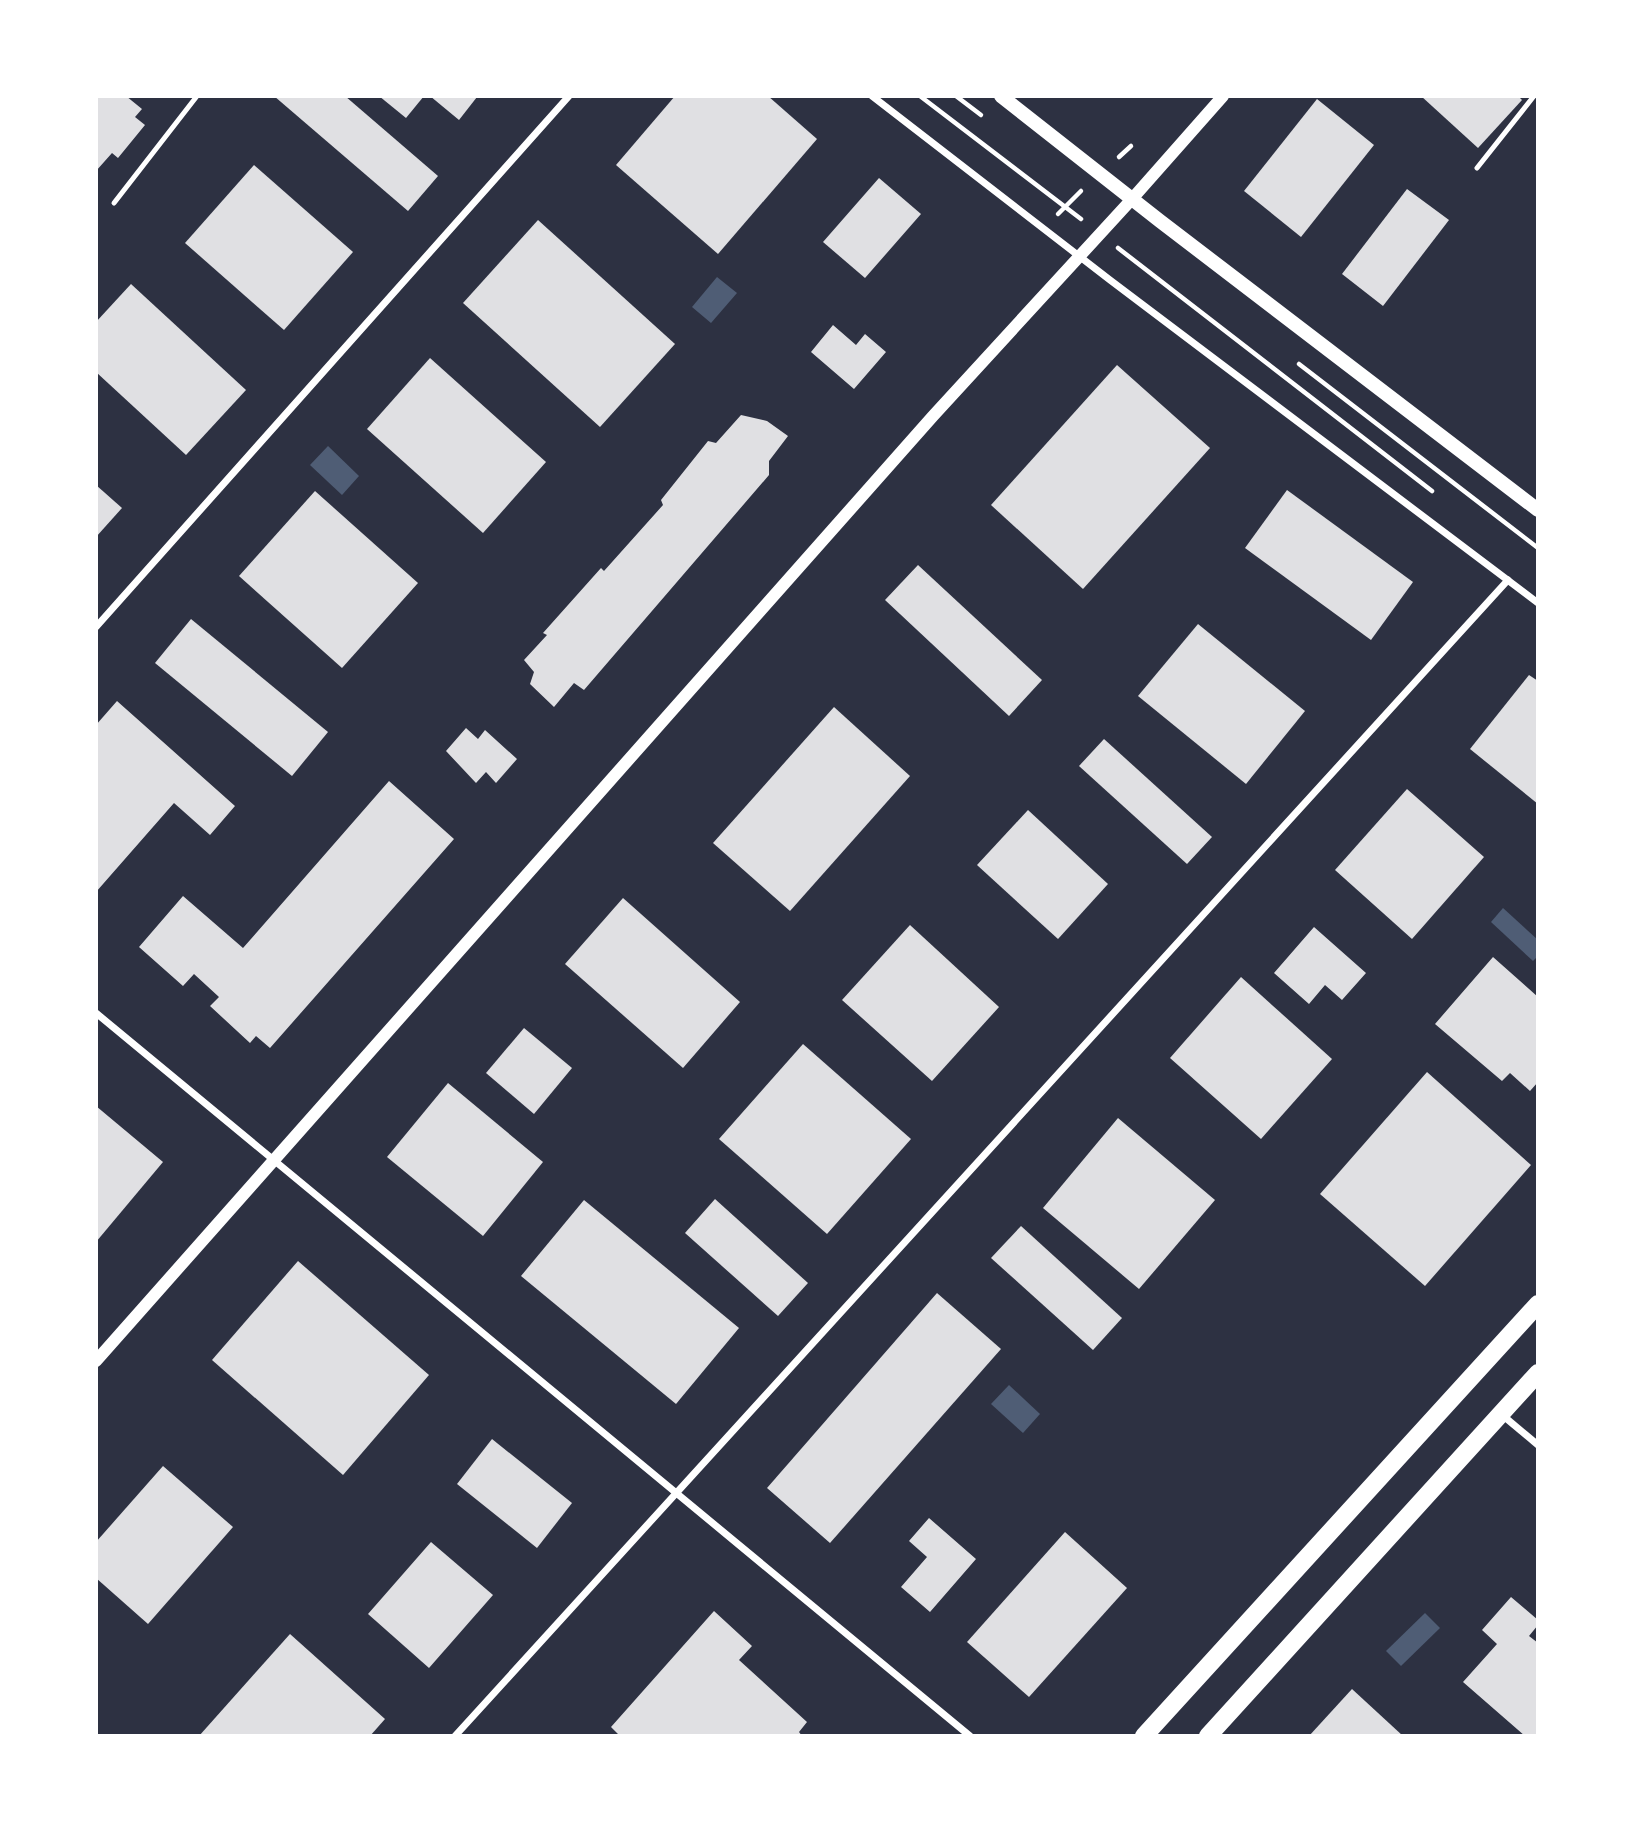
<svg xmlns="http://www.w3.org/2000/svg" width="1634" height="1832" font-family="'Space Grotesk',sans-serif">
<rect width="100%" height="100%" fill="#2d3142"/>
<g fill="#4f5d75">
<polygon points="717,277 737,293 711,323 692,307"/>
<polygon points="328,446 359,476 342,495 310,465"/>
<polygon points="1503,908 1538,940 1538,956 1533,961 1491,922"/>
<polygon points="1009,1385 1040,1414 1023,1433 991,1404"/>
<polygon points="1425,1613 1440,1628 1401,1666 1386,1651"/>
</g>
<g fill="#e0e0e3">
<polygon points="96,96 126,96 142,109 135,117 145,125 118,158 112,153 96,171"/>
<polygon points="274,96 345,96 438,176 408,211"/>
<polygon points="379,96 424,96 406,118"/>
<polygon points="430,96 476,96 477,97 459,120"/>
<polygon points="675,96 768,96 817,139 718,254 616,165"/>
<polygon points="1421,96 1518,96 1522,100 1478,148"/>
<polygon points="1317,99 1374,145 1301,237 1244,191"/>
<polygon points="254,165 353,252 284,330 185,243"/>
<polygon points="879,178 921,214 865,278 823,242"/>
<polygon points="1407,189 1449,220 1383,306 1342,274"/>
<polygon points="538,220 675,344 600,427 463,303"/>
<polygon points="131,284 246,390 186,455 96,372 96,322"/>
<polygon points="833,325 856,345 865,334 886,352 854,389 811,352"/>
<polygon points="430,358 546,462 483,533 367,429"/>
<polygon points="1117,365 1210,448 1083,589 991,505"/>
<polygon points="741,415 767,421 788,436 769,461 769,475 584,690 574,683 554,707 530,684 534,672 524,660 547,635 543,633 601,568 604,571 663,505 661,500 708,441 716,443"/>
<polygon points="96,485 122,508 96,537"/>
<polygon points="1287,490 1413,582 1371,640 1245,548"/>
<polygon points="315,491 418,583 342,668 239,576"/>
<polygon points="918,565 1042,680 1009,716 885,600"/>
<polygon points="191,619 328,732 292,776 155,663"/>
<polygon points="1198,624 1305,711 1246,784 1138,696"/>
<polygon points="1529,675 1538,681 1538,804 1470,749"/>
<polygon points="117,701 235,806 210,835 174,803 96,892 96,725"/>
<polygon points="834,707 910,776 790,911 713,843"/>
<polygon points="466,728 478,739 485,730 517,759 496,783 486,772 476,783 446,751"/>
<polygon points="1104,739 1212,837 1187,864 1079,766"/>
<polygon points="389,781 454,839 270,1048 256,1036 250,1043 210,1006 219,997 194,974 183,986 139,947 183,896 243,948"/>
<polygon points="1407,789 1484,857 1412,939 1335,870"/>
<polygon points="1028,810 1108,884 1058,939 977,865"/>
<polygon points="623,898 740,1002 683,1068 565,964"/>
<polygon points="910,925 999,1007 932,1081 842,1000"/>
<polygon points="1314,927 1366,973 1342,1000 1325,985 1309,1004 1274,973"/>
<polygon points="1493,957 1538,997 1538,1082 1530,1091 1510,1073 1502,1081 1435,1024"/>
<polygon points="1241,977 1332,1059 1261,1139 1170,1058"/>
<polygon points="524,1028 572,1068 534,1114 486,1073"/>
<polygon points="803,1044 911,1139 827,1234 719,1139"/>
<polygon points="1427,1072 1531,1165 1425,1286 1320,1194"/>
<polygon points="448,1083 543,1162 483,1236 387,1157"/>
<polygon points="96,1106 163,1162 96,1242"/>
<polygon points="1118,1118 1215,1200 1139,1289 1043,1208"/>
<polygon points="715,1199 808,1283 778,1316 685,1233"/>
<polygon points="584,1200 739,1328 676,1404 521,1276"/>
<polygon points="1021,1226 1122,1318 1093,1350 991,1258"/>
<polygon points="298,1261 429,1375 343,1475 212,1360"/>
<polygon points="937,1293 1001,1349 830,1543 767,1488"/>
<polygon points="492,1439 572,1503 537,1548 457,1484"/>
<polygon points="163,1466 233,1527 148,1624 96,1578 96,1542"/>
<polygon points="929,1518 976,1559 930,1612 901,1587 927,1557 909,1541"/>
<polygon points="1065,1532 1127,1588 1029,1697 967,1642"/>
<polygon points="431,1542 493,1595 429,1668 368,1614"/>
<polygon points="1511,1597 1538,1620 1538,1625 1529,1636 1538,1643 1538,1736 1525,1736 1463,1682 1497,1644 1482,1630"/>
<polygon points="714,1611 752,1646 739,1660 807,1722 799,1732 802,1736 620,1736 611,1727"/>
<polygon points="290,1634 385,1719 370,1736 199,1736"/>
<polygon points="1352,1689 1403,1736 1309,1736"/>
</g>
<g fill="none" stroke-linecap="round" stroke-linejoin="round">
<g stroke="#fff" stroke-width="4.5">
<polyline points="920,96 1081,219"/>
<polyline points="956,96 981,115"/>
<polyline points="1119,157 1131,146"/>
<polyline points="1058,214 1081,191"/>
<polyline points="1118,248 1432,491"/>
<polyline points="1299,364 1538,548"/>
</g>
<g stroke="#fff" stroke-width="5">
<polyline points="1477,168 1534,96"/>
<polyline points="114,203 197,96"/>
</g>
<g stroke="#fff" stroke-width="7">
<polyline points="872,96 1110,280 1538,603"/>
<polyline points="96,627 569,96"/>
<polyline points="96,1013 970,1736"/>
<polyline points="1501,1414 1538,1445"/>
<polyline points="455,1736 1508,580"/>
</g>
<polyline stroke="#fff" stroke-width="12" points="96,1361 933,416 1132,199 1223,96"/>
<polyline stroke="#fff" stroke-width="14" points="1001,96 1160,221 1538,510"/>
<g stroke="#fff" stroke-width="18">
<polyline points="1144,1736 1538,1304"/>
<polyline points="1208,1736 1538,1373"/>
</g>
</g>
<rect width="1634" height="1832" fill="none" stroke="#ffffff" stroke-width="196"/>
</svg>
